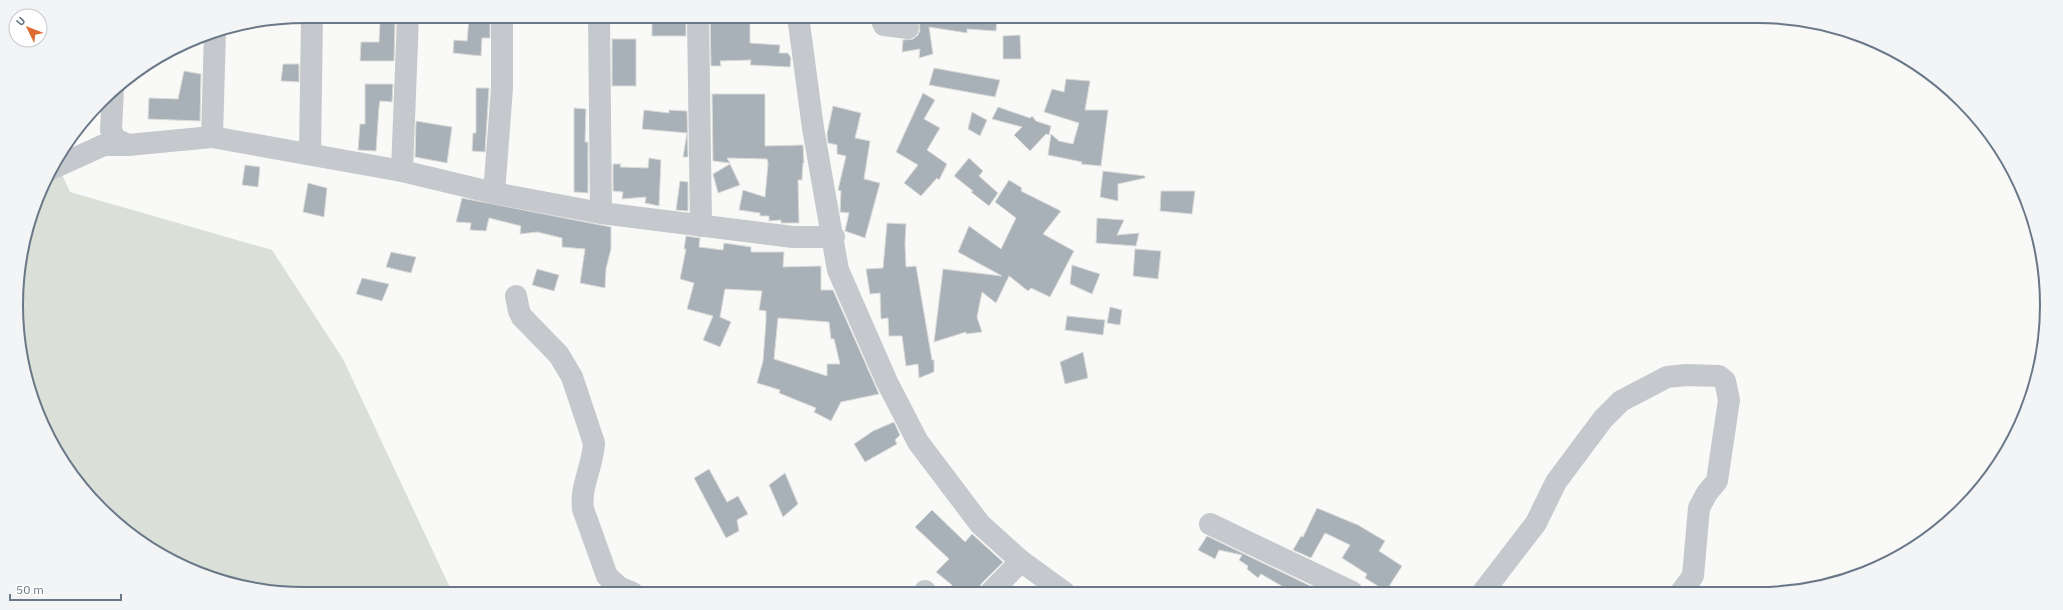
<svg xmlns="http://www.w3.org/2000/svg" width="2063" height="610" font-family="'IBM Plex Sans',sans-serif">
<rect width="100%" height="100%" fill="#f9f9f7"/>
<polygon fill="#dae0d8" points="56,161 70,192 272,250 343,359 453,594 305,594 249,588 160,555 115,522 76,481 46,433 26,380 17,286 26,230 46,177"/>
<g fill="#a9b1b8" stroke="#dbdbd9" fill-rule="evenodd">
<polygon points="710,16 722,16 723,23 750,23 750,43 780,45 779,53 788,53 791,58 790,67 750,65 751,60 720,61 721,66 711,66"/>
<polygon points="911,16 997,16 996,31 967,29 967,33 929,27 933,54 919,58 920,49 902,52 903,40 913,39 918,35 920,30 919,23"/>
<polygon points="469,18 490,20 490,38 482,38 481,56 453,53 454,40 467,41"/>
<rect x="652" y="21" width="34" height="15"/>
<polygon points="380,22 395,23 394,61 360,61 361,42 379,42"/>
<polygon points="1020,35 1021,59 1003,59 1003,36"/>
<rect x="612" y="39" width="24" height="47"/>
<polygon points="283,64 299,64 299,82 281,81"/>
<polygon points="934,68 1000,80 995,97 929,85"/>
<polygon points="184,71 201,74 200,121 148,119 149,98 178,99"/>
<polygon points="1066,79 1090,81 1085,110 1108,110 1101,166 1081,164 1082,162 1048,155 1051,134 1059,141 1073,144 1079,123 1044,112 1052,89 1064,92"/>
<polygon points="365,84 393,84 392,102 380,101 379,107 376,151 358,150 360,124 365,124"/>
<polygon points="476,88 489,88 485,152 472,151 473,133 476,133"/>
<polygon points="923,93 935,100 924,119 940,128 927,150 947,164 939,180 937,178 921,196 904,183 918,165 896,152"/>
<polygon points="712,94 765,94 765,146 803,145 804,163 803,163 802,180 798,180 799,223 781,223 781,220 769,221 769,216 760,216 760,213 739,210 743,190 765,197 768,164 767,159 727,158 730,163 713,161"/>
<polygon points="833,106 861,113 855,138 870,141 864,179 880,183 865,238 845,231 849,213 840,212 841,191 838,190 846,156 837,154 837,145 828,143 827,134"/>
<polygon points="998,107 1030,118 1032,116 1036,121 1051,126 1049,135 1046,134 1030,151 1014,135 1022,127 992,119"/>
<polygon points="574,108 586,109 585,142 588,142 588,193 574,192"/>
<polygon points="644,110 669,113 669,110 687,111 688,157 683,157 687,133 642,129"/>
<polygon points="972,112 987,120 980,136 968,129"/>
<polygon points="416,121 452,127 447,163 415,157"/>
<polygon points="649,158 661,160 659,206 645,203 646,197 622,199 623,192 613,191 613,164 621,164 620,167 648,168"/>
<polygon points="969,158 983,171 979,176 998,193 989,206 971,192 973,191 954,176"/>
<polygon points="730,164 740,185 718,193 713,174"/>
<polygon points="245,165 260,167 258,187 242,185"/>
<polygon points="1103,171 1145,176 1145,178 1118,184 1118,201 1100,197"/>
<polygon points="1009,180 1022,188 1021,191 1061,211 1043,234 1074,251 1050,297 1031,288 1028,291 1009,276 996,303 982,292 977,317 982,332 966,334 966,332 934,342 943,269 1002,276 958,252 969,226 1001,249 1016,218 995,202"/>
<polygon points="680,181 688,182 688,211 676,210"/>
<polygon points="308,183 327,188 324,217 303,212"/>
<polygon points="1161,191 1195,191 1192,214 1160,211"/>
<polygon points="462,198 611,227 611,249 606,269 605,288 580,283 585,249 562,247 562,238 537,232 520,234 521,226 489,218 486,231 470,230 471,223 456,222"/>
<polygon points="1097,218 1124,220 1117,235 1139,233 1136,246 1096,243"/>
<polygon points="887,223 906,224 905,243 906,267 916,266 932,360 934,360 934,372 919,378 918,364 906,366 902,336 889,336 888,318 881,319 880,293 870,294 866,269 883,268"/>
<path d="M686,236l14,2 -1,9 24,3 1,-7 27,4v5h33l-1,15 38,-1v24h12l46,104 -38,8 -10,19 -17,-9 2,-4 -37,-15 1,-3 -23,-7 6,-22 3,-40v-10l-7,-1 3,-19 -37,-2 -5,28 11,5 -11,25 -17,-7 10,-24 -26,-7 7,-26 -14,-4 6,-30h-2zM778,318l51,4 2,17h3l6,25h-13v12l-53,-17z"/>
<polygon points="1135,249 1161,251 1158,279 1133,276"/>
<polygon points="391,252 416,257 411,273 386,267"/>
<polygon points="1072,265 1100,274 1092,294 1070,284"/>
<polygon points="537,269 559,275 554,291 532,285"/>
<polygon points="362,278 389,284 382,301 356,294"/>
<polygon points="1110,307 1122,310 1120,325 1107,323"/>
<polygon points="1067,316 1105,320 1103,335 1065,330"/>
<polygon points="1083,352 1088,378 1065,384 1060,362"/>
<polygon points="894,422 900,435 895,440 897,444 865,462 854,444 873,431"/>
<polygon points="709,469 727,502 738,496 748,514 737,520 739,531 726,538 694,478"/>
<polygon points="785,473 798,504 783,517 769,485"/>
<polygon points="1317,508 1358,525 1385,541 1379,551 1402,566 1386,591 1365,578 1367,574 1342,558 1350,545 1325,533 1311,558 1293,550 1301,536 1303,537"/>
<polygon points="932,510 965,542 972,534 1003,562 981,584 978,593 945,593 952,585 936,572 949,559 915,527"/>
<polygon points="1207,536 1323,592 1292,592 1261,574 1258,578 1247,569 1248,566 1239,560 1242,555 1219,550 1215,559 1198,550"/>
</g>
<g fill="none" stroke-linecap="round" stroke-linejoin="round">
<g stroke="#c5c8cc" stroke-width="22">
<polyline points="599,16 601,213"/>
<polyline points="698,16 701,226"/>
<polyline points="798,16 813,128 838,270 887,382 918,442 980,524 1021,561 1065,593"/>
<polyline points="880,16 884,25 908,28"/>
<polyline points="113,89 111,130 115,139 128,145 212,137 402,171 494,193 601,213 793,237 834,237"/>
<polyline points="212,137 215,32"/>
<polyline points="310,154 312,16"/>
<polyline points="51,169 104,145 128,145"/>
<polyline points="402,171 408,16"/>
<polyline points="494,193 502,88 502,16"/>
<path d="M516,296l3,15 3,6 37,38 13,22 22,66c-1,23 -14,43 -11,66l24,67 12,11 14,6"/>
<polyline points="1210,524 1352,592"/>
<polyline points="1483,592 1536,523 1556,482 1603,419 1621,401 1667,377 1686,375 1719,376 1725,381 1729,400 1717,481 1707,493 1699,508 1693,576 1681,592"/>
<polyline points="924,593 925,591"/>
<polyline points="990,593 1021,561"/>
</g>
</g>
<path d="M0 0H2063V610H0ZM305 23H1758A282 282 0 0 1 2040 305V305A282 282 0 0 1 1758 587H305A282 282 0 0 1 23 305V305A282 282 0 0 1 305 23Z" fill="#f3f4f5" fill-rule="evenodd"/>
<path fill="none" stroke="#697787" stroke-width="2" d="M305 23H1758A282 282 0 0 1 2040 305V305A282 282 0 0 1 1758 587H305A282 282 0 0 1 23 305V305A282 282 0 0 1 305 23Z"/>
<g transform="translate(28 28) rotate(313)"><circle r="19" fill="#ffffff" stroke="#c3c9cf"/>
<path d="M0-3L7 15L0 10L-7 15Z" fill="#de6b31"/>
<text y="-6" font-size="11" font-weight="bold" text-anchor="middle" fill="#697787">U</text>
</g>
<path d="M10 594v6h111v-6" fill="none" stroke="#697787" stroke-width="2"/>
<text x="16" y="594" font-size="12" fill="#697787" stroke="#ffffff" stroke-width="3" paint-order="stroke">50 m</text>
</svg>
